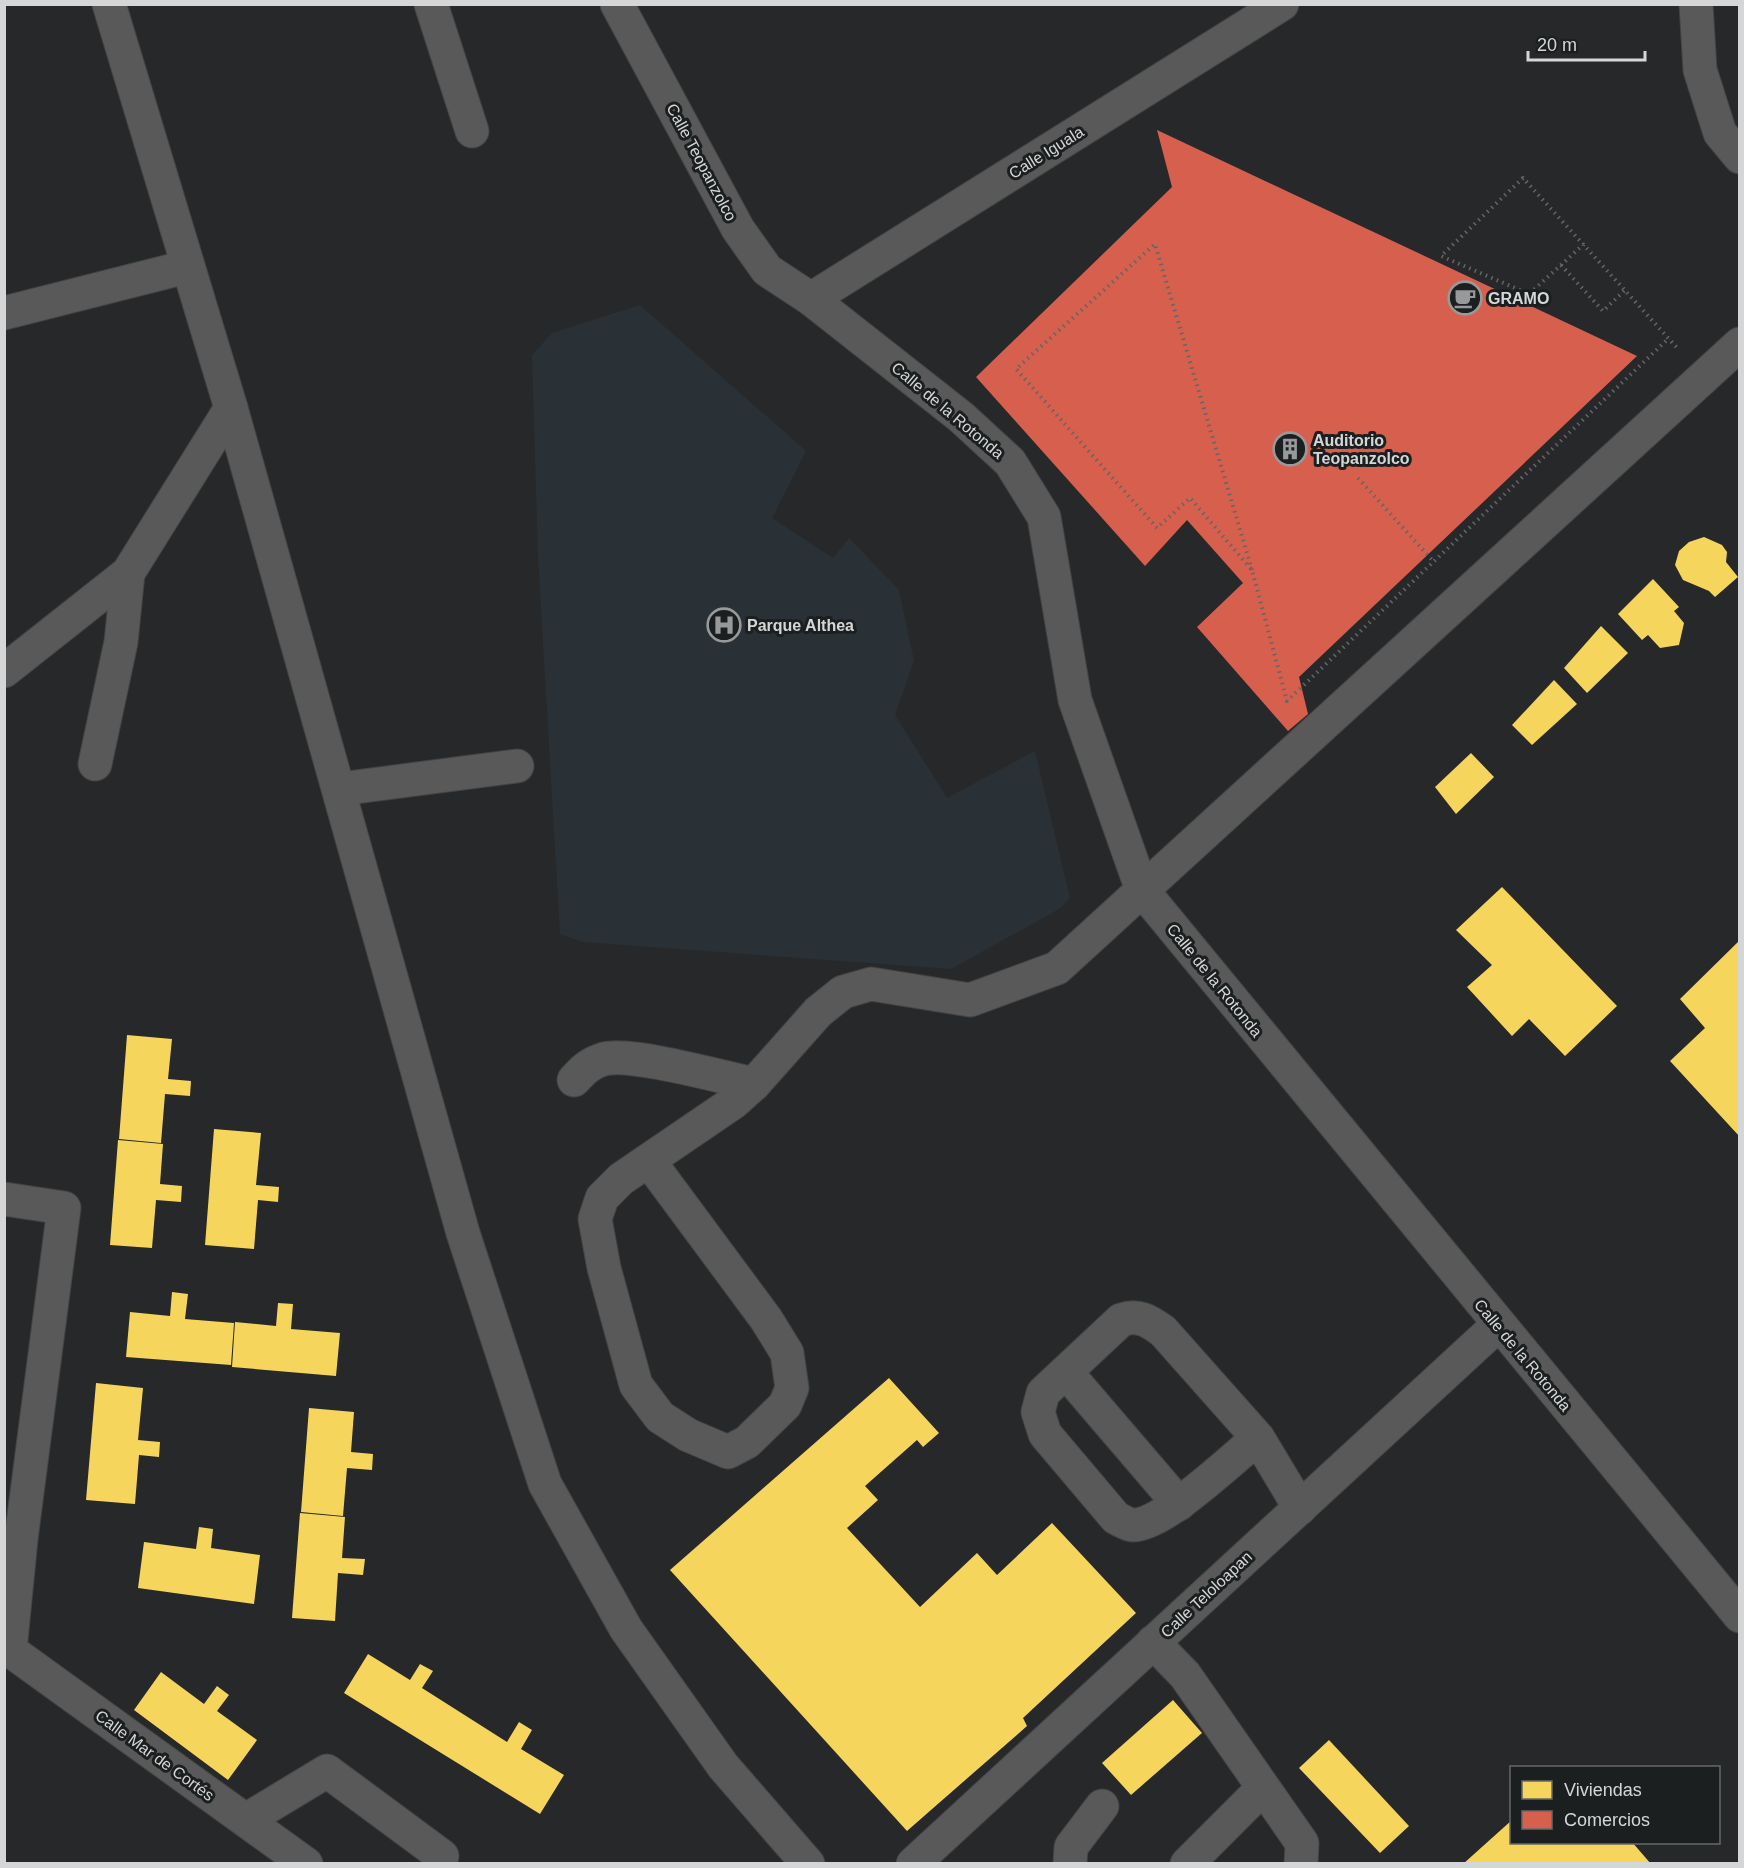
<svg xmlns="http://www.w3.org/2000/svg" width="1744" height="1868" font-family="Arial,sans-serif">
<rect width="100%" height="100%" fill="#272829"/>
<polygon fill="#2a3136" points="640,305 806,451 772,518 833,558 849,538 899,590 914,661 895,715 947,798 1035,751 1070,898 1059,909 951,969 583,942 560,934 538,556 532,355 552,333"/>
<g fill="#f6d55c">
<polygon points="1704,537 1722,545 1727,552 1726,562 1738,577 1715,597 1709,591 1683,580 1675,565 1679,551 1689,542"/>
<polygon points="1653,579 1679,607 1674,611 1684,623 1679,645 1660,648 1648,635 1642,640 1618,614"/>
<polygon points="1601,626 1628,653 1587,693 1564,668"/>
<polygon points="1554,680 1577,704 1532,745 1512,725"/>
<polygon points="1471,753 1494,777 1456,814 1435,787"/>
<polygon points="1502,887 1617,1006 1565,1056 1529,1019 1512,1036 1467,987 1492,965 1456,930"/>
<polygon points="1740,940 1740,1137 1670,1061 1705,1028 1680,999"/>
<polygon points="127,1035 172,1039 168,1079 191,1081 190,1096 165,1094 161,1143 119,1139"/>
<polygon points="214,1129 261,1133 256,1185 279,1187 278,1202 258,1200 254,1249 205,1245"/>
<polygon points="118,1140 163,1144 160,1184 182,1186 181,1202 156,1200 152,1248 110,1245"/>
<polygon points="172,1292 188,1294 185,1319 234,1323 231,1365 126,1357 130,1312 170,1316"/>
<polygon points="278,1303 293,1304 291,1329 340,1333 336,1376 232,1367 235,1322 276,1326"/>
<polygon points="889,1378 939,1433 923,1447 917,1440 865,1486 878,1500 847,1528 920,1607 977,1553 997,1575 1052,1523 1136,1613 1023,1718 1027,1726 907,1831 670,1570"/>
<polygon points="96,1383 143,1388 138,1440 160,1442 159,1457 139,1455 135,1504 86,1500"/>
<polygon points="309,1408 354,1412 351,1452 373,1454 372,1470 347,1468 343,1516 301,1512"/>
<polygon points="300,1513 345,1517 342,1558 365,1559 363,1575 338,1573 335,1621 292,1618"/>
<polygon points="199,1527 213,1529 211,1548 260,1555 254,1604 138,1588 144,1542 196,1549"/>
<polygon points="368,1654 410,1680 420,1664 433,1671 422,1688 507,1742 519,1722 532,1730 521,1749 564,1775 540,1814 344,1693"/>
<polygon points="161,1672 204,1704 217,1686 229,1695 217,1711 257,1740 228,1780 134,1710"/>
<polygon points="1173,1700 1202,1733 1131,1795 1102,1763"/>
<polygon points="1329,1740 1409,1826 1380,1853 1299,1768"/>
<polygon points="1512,1820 1512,1842 1632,1842 1651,1864 1463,1864"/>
</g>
<polygon fill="#d6604d" points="1157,130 1637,356 1299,677 1308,714 1288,731 1197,627 1243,583 1187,520 1145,566 976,377 1172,187"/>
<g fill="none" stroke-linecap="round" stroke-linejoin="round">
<g stroke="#434445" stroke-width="35">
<g id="minor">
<polyline points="109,4 231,408 463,1233 545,1484 626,1629 723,1766 808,1864"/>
<polyline points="431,4 472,131"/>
<polyline points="617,4 738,229 767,270 811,299 961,417 1010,462 1044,517 1075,700 1142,890 1740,1616"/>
<polyline points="1696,4 1700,70 1720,133 1740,157"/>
<polyline points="811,299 1282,4"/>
<polyline points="4,313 186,267"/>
<polyline points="4,671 128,573 231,408"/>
<polyline points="95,764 121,642 128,573"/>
<polyline points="340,789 517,766"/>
<path d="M574,1080c9,-10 16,-17 30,-21 28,-7 117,18 150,25"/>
<polyline points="649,1161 766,1319 787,1353 792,1388 785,1405 747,1442 728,1452 688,1435 660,1417 636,1385 604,1268 595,1219 602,1198 621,1179 734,1102 754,1084 818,1012 843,992 871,984 970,1000 1057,968 1740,344"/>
<polyline points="4,1199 64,1208 21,1539 10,1650"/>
<polyline points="1066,1372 1179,1504"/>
<path d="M1258,1438c-25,20 -94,87 -125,87 -5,0 -12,-5 -17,-7l-71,-84 -7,-22 5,-19 78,-73c18,-6 28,1 42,11l95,107 42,70"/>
<polyline points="1153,1642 1185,1675 1302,1843 1301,1864"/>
<polyline points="4,1646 306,1864"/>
<polyline points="246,1820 327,1771 442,1856"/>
<polyline points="913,1864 1498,1325"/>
<polyline points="1070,1864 1071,1847 1102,1806"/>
<polyline points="1187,1864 1263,1788"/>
</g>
</g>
<g stroke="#666566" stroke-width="4" stroke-dasharray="1.5 4.5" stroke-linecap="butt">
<polyline points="1584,244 1529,294 1441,256 1523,178 1679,350"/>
<polyline points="1561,265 1603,311 1625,290"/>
<polyline points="1358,478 1434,562"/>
<polyline points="1252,570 1155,244 1016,369 1157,528 1190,498 1252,570 1287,701 1669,338"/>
</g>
<use href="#minor" stroke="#595959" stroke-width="33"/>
</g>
<defs>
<g id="cafe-ring" transform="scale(1.725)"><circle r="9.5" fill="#1c1f20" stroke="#98999a" stroke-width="1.5"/><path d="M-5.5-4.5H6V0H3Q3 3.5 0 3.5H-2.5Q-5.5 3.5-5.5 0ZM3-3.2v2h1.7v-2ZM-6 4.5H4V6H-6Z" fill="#98999a"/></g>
<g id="building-ring" transform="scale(1.725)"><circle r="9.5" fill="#1c1f20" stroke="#98999a" stroke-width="1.5"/><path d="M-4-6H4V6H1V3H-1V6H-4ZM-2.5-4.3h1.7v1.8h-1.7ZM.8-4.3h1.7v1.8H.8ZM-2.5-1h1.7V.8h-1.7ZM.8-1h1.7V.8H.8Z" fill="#98999a"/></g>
<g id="hospital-ring" transform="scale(1.725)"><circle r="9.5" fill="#1c1f20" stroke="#98999a" stroke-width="1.5"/><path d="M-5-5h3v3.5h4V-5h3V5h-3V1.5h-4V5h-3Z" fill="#98999a"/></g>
</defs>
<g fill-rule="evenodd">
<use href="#cafe-ring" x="1465" y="298"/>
<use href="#building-ring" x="1290" y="449"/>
<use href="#hospital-ring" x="724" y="625"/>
</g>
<g text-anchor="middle" stroke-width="6" stroke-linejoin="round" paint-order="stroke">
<g font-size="16" fill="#d5d6d7" stroke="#1c1f20">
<text transform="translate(1046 152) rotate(-32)" y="6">Calle Iguala</text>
<text transform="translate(702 162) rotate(62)" y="6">Calle Teopanzolco</text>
<text transform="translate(948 410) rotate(40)" y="6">Calle de la Rotonda</text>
<text transform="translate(1215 980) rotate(51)" y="6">Calle de la Rotonda</text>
<text transform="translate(1523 1355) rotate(50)" y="6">Calle de la Rotonda</text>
<text transform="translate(1206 1594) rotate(-43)" y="6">Calle Teloloapan</text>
<text transform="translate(155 1755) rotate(36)" y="6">Calle Mar de Cortés</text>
</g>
<g font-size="16" font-weight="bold" fill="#d5d6d7" stroke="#1c1f20" text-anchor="start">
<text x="1488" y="304">GRAMO</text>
<text x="1313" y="446">Auditorio<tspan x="1313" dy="18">Teopanzolco</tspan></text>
<text x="747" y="631">Parque Althea</text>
</g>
</g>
<rect width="1744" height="1868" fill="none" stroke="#d5d6d7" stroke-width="12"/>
<rect x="1510" y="1766" width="210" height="78" fill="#1c1f20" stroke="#666869" stroke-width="1.5"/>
<rect x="1522" y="1781" width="30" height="18" fill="#f6d55c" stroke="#666869" stroke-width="1.5"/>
<text x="1564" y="1796" font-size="18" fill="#d5d6d7">Viviendas</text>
<rect x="1522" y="1811" width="30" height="18" fill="#d6604d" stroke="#666869" stroke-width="1.5"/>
<text x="1564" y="1826" font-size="18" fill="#d5d6d7">Comercios</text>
<path d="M1528 51v9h117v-9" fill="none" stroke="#d5d6d7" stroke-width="3"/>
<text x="1537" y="51" font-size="18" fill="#d5d6d7" stroke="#1c1f20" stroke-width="4.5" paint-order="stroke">20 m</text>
</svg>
